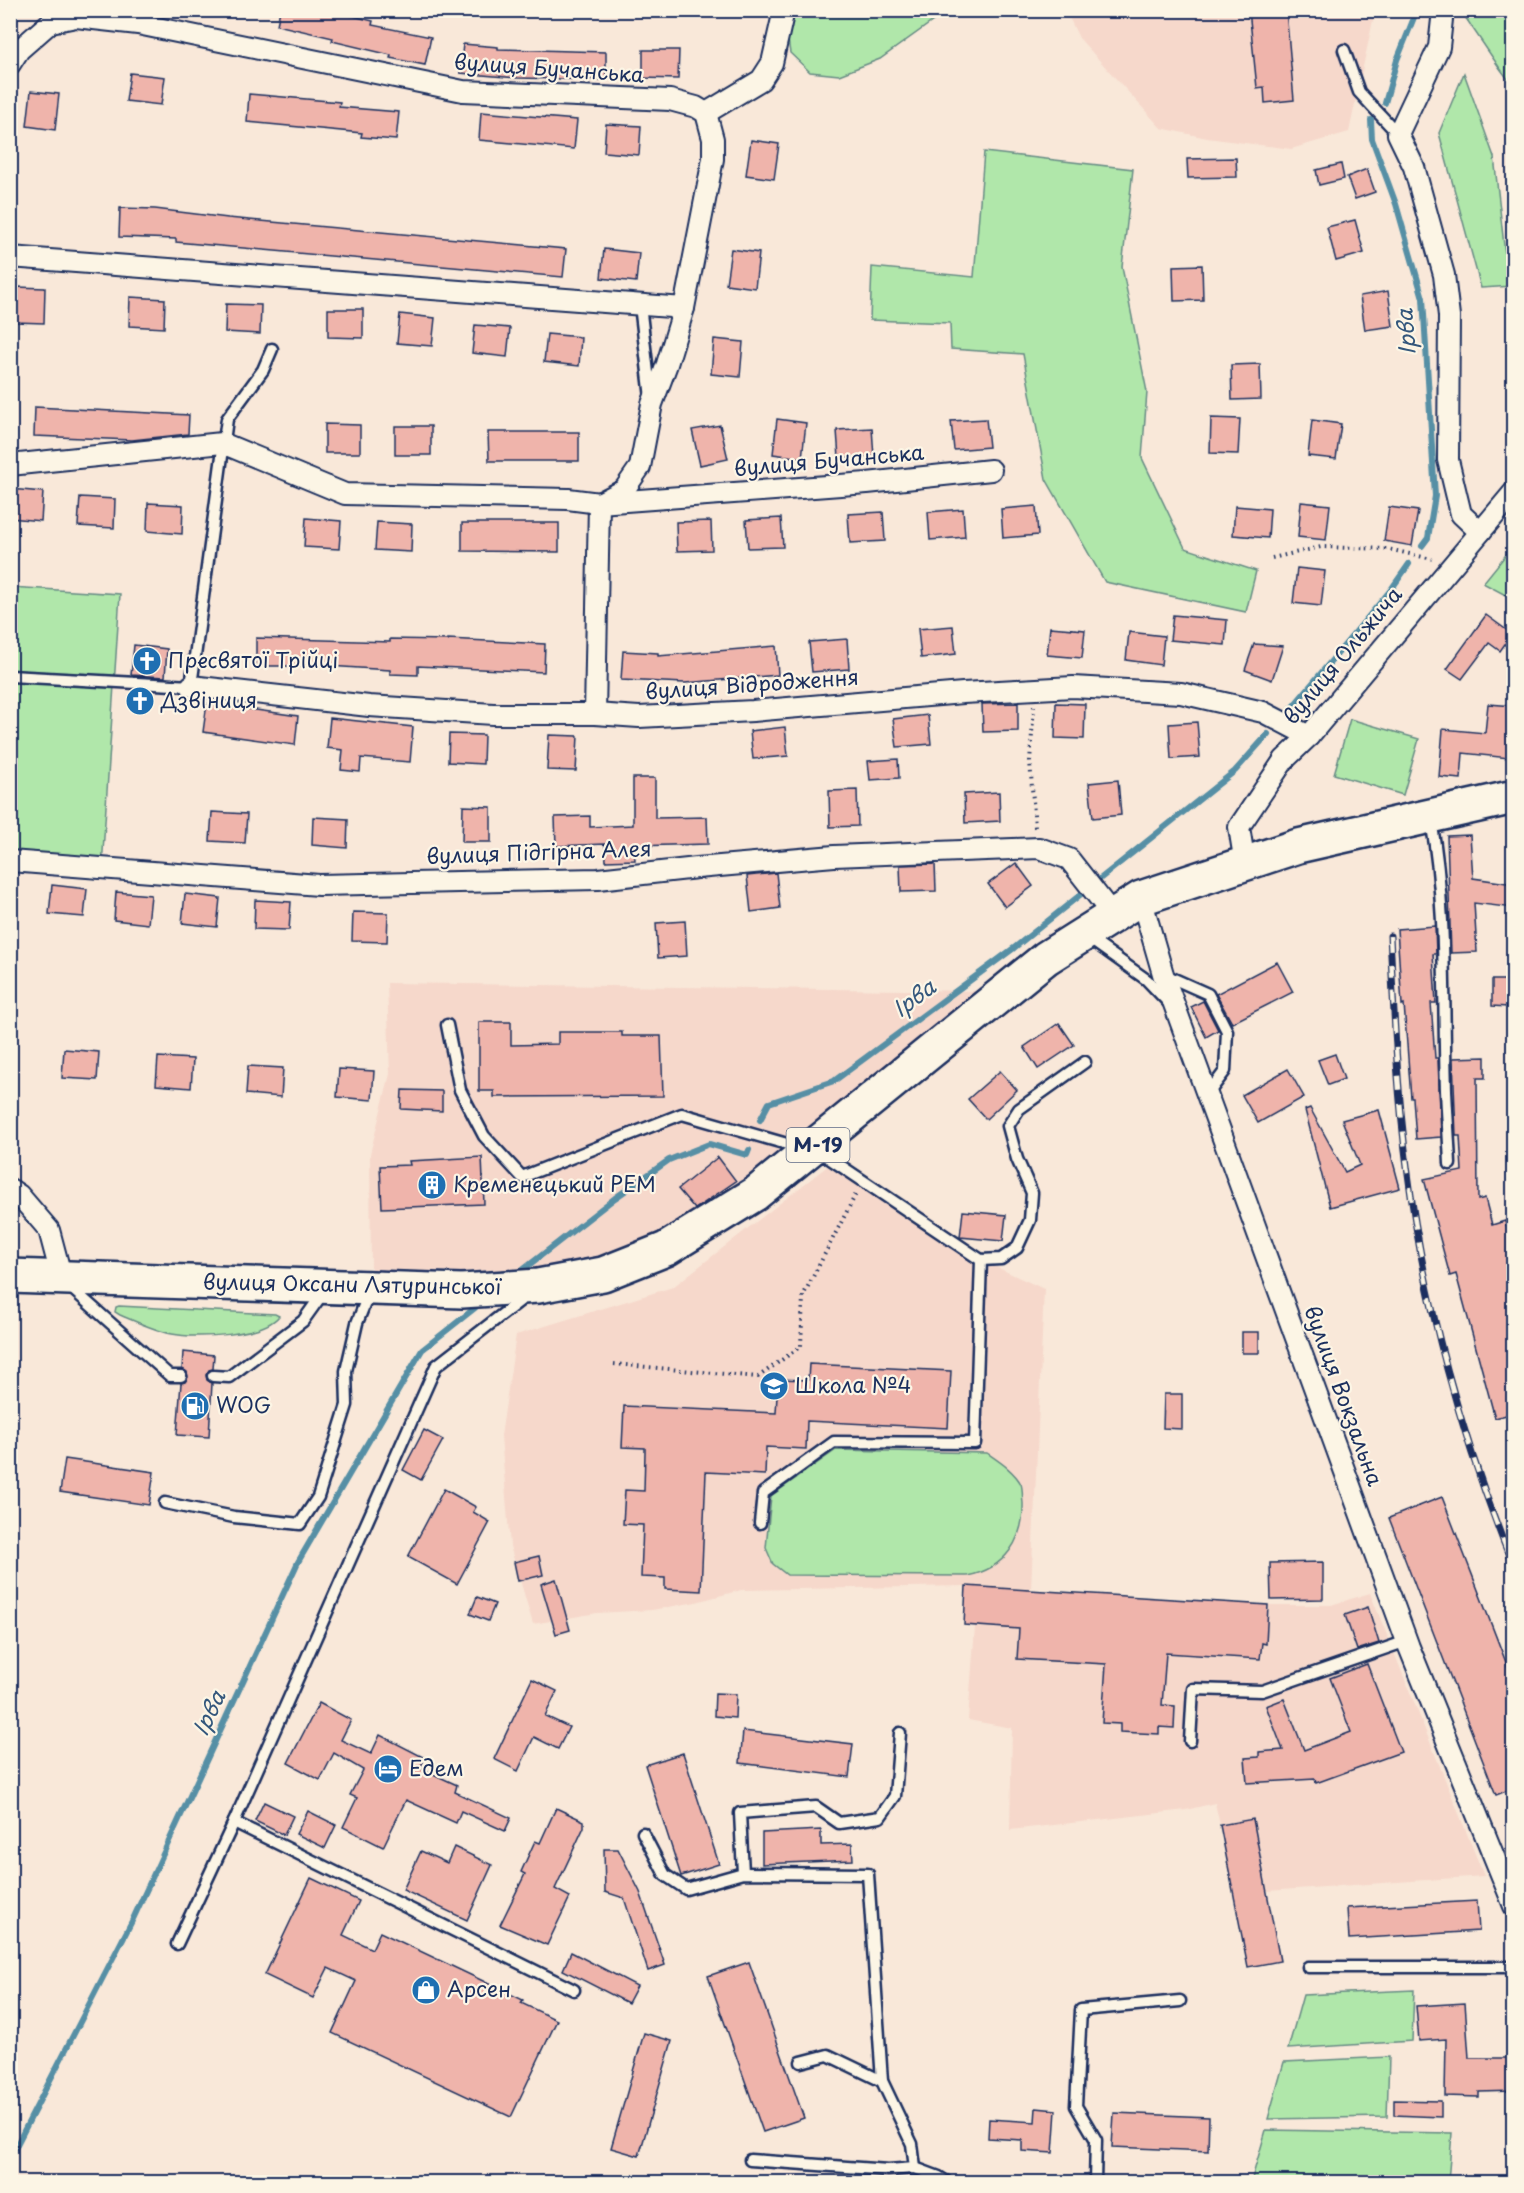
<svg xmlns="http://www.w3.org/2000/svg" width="1524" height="2193" font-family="'Playpen Sans',sans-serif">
<rect width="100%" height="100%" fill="#f9e8d9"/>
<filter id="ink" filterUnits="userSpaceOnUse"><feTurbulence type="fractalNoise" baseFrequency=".0167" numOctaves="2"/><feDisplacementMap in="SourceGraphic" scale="12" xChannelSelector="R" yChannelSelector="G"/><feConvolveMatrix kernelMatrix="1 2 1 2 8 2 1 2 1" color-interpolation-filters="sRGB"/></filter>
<g filter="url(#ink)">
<g fill="#f6d8cb">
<polygon points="1066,11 1375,11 1349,132 1291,149 1207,138 1161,128 1079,38"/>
<polygon points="387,983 982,991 748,1183 691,1221 597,1263 536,1272 458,1276 371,1272 370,1154 390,1074"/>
<polygon points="834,1161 981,1260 1044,1289 1031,1590 1268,1605 1331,1605 1370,1593 1484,1876 1267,1891 1253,1819 1220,1825 1215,1803 1186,1810 1010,1830 1012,1728 968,1720 975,1627 964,1625 966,1586 741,1590 696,1602 652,1610 597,1613 533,1624 510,1546 501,1436 516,1335 673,1287"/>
</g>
<g fill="#b0e7aa" stroke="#668b84" stroke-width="1.5">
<polygon points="784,11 947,11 880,59 839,75 810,72 790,53"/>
<polygon points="1461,11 1513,11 1513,86 1499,67"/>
<polygon points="1464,73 1494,157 1505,254 1513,254 1513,286 1481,288 1439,133"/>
<polygon points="984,152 1133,169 1122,267 1147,392 1142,458 1185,548 1256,571 1246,612 1105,582 1046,479 1023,354 951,349 950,323 870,320 872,267 974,277"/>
<polygon points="1513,546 1513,599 1483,583"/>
<polygon points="10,587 120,594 102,867 11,861"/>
<polygon points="1350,719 1419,739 1403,795 1334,774"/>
<path d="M119,1306l156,8 4,2c-16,20 -83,23 -107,18 -18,-4 -35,-12 -52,-19l-5,-3 1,-5z"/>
<path d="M836,1450l151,3c13,9 27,18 34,31 2,5 1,13 2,19 1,37 -18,66 -56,73l-180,-1 -14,-11 -7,-16 5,-52z"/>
<polygon points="1414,1990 1412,2041 1288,2049 1303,1995"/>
<polygon points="1389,2057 1387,2117 1268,2119 1284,2062"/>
<polygon points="1266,2130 1452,2133 1448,2182 1251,2182"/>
</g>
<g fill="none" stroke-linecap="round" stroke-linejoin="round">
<g stroke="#568fa5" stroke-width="6">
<polyline points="1385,103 1397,60 1417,10"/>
<polyline points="1371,120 1372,139 1396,204 1423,298 1435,496 1428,538 1422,546"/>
<polyline points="1291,709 1390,591 1409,564"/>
<polyline points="1096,882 1235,771 1268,734"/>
<polyline points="760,1120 769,1103 834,1081 1014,948 1085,891"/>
<polyline points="520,1272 615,1198 669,1160 709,1144 747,1155 749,1150"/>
<polyline points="10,2158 133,1919 298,1562 422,1350 475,1308"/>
</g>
</g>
<g fill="#efb4ab" stroke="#1b2f5e" stroke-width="1.5">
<polygon points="280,10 329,10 373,21 372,25 431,37 425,65 390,58 391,55 332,41 333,38 277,25"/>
<polygon points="1249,10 1286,10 1294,100 1265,103 1264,87 1257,88"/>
<polygon points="463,44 498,47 498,49 606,52 606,80 518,78 460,73"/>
<polygon points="643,50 679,50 678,79 643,78"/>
<polygon points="130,73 165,77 161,105 126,101"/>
<polygon points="31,91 59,94 55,130 27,126"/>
<polygon points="249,94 340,102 339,107 399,112 396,140 361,137 362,133 247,122"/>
<polygon points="481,112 577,120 574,149 479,140"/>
<polygon points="606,124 641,126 639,155 604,152"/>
<polygon points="751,140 779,144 774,179 746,175"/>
<polygon points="1236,158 1237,177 1188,178 1187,159"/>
<polygon points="1341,164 1344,179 1319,185 1316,170"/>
<polygon points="1367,169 1375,192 1355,199 1347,177"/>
<polygon points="120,208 155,209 228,218 566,249 563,277 176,242 176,239 119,237"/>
<polygon points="1355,220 1364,253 1336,261 1327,227"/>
<polygon points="604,249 639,253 636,282 601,278"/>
<polygon points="731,249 759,253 755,288 726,284"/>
<polygon points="1202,265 1203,300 1174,301 1173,266"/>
<polygon points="16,287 45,288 44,323 15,322"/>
<polygon points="1388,291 1393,326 1365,330 1360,296"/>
<polygon points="130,297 165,299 164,328 129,326"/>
<polygon points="226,304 261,305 260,334 225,332"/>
<polygon points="328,309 363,309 363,338 328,337"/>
<polygon points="400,314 435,318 432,346 397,343"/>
<polygon points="475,325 510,328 507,357 472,353"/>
<polygon points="547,334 581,337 579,366 544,362"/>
<polygon points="714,339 743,342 740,377 711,374"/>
<polygon points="1260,364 1261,399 1232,400 1231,365"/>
<polygon points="35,407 189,415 188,434 132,440 34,436"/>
<polygon points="1211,418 1240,419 1238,454 1210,453"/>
<polygon points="777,419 806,423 802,458 773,454"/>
<polygon points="986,419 989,447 954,450 951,421"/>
<polygon points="1312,420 1341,424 1336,459 1308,456"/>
<polygon points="325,424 360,425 360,453 325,453"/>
<polygon points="720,425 728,459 700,465 692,430"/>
<rect x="395" y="426" width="36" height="29"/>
<polygon points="872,428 874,457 839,458 837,430"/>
<polygon points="488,432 579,432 579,461 489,461"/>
<polygon points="10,489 43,492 41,521 10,518"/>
<polygon points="80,497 115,499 114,528 78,526"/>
<polygon points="1301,502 1330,505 1326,540 1298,537"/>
<polygon points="148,503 183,505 182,534 147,531"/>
<polygon points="1036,506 1038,535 1003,538 1001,509"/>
<polygon points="1235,506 1270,509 1268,538 1233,535"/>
<polygon points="1389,507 1418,511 1412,546 1384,541"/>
<polygon points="963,509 965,537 930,540 928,512"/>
<polygon points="883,512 885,541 850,543 848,514"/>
<polygon points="306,518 341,521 339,549 304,547"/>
<polygon points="781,518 783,547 748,548 746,520"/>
<polygon points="711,521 712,550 677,551 676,522"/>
<polygon points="377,522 412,524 411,552 375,550"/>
<polygon points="462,523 559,523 559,552 462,551"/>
<polygon points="1297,568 1325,571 1321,606 1293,603"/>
<polygon points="1173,615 1227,620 1225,645 1170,640"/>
<polygon points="1486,615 1512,634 1500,651 1489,643 1462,679 1447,669"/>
<polygon points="953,626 956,654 921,658 918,629"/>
<polygon points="1050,627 1085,630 1082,658 1047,655"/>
<polygon points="1129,632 1164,636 1161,665 1126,660"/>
<polygon points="256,638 390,642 390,639 448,640 448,639 545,644 544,672 418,666 418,675 390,674 390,670 328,666 256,666"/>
<polygon points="847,639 849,669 812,672 809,642"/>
<polygon points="1254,644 1283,646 1272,680 1245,670"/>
<polygon points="134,645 167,649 165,677 131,675"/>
<polygon points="776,646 778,675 685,683 621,680 623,651 658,653 658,656"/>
<polygon points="207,703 298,716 295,745 203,732"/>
<polygon points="1018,703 1018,731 983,732 982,704"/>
<polygon points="1056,703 1085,704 1084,739 1055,738"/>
<polygon points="1488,704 1514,706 1509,758 1463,753 1461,779 1439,777 1443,729 1485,733"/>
<polygon points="928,715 931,744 897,747 893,719"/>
<polygon points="330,718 413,727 410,762 361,758 360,772 341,770 343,750 327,748"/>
<polygon points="1197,722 1200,757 1171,759 1169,724"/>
<polygon points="785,727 788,756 753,759 750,731"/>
<polygon points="449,734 484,735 483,764 448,762"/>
<polygon points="549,735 578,736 576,771 547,770"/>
<polygon points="898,759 899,778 870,780 868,761"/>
<polygon points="633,778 655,778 655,818 707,817 708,844 634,846 635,860 606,861 605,844 556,846 555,817 590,816 590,827 633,825"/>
<polygon points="1118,780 1121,815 1093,818 1089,783"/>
<polygon points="857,790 858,826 830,827 829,791"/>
<polygon points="999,792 1000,821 965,823 964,794"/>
<polygon points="463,806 491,807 491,842 462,842"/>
<polygon points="212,812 247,814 245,843 210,841"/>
<polygon points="313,817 348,819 347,848 312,845"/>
<polygon points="1470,835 1473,878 1514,884 1514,908 1474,903 1477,952 1451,953 1447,836"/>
<polygon points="1016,863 1033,886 1005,907 988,884"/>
<polygon points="935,864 936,891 901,892 900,865"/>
<polygon points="776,873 780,908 751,912 747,876"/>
<polygon points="52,885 87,889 84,917 49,914"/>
<polygon points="116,892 151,895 148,924 114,920"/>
<polygon points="185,894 220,898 217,927 182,923"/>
<polygon points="255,900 291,902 289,930 254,929"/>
<polygon points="353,912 388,913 387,942 352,941"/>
<polygon points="685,921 687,956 658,958 656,923"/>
<polygon points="1435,926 1436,954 1433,954 1436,1003 1431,1003 1435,1058 1438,1058 1441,1137 1416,1139 1413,1098 1411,1098 1404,1004 1402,1005 1397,929"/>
<polygon points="1277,962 1293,992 1232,1023 1216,994"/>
<polygon points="1492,980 1508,980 1508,1007 1492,1006"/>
<polygon points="1203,1001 1218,1030 1206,1037 1191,1007"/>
<polygon points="479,1022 511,1022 511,1045 558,1044 558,1032 622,1032 622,1036 661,1036 663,1096 494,1097 494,1091 479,1091"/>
<polygon points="1059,1023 1074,1045 1038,1069 1024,1047"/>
<polygon points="64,1049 99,1052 97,1080 62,1078"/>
<polygon points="1335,1054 1344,1079 1328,1085 1318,1060"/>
<polygon points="158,1057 193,1059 191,1088 156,1085"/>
<polygon points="1485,1057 1485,1078 1477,1078 1478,1200 1485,1198 1492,1225 1505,1221 1514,1250 1514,1413 1495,1418 1456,1274 1450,1276 1424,1179 1462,1171 1460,1136 1456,1136 1453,1058"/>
<polygon points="248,1066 283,1068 281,1097 246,1094"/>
<polygon points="339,1069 374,1071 372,1100 337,1097"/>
<polygon points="1288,1069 1304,1097 1258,1123 1242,1095"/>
<polygon points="1000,1071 1017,1090 986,1119 968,1099"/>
<polygon points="402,1090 442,1091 442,1111 401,1109"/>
<polygon points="1310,1108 1345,1172 1360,1165 1342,1120 1379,1110 1400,1188 1330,1207 1305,1110"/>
<polygon points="482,1157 484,1204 382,1208 380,1166 410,1165 409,1161"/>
<polygon points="718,1157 736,1181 695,1209 678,1189"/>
<polygon points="963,1211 1006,1215 1003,1241 960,1237"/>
<rect x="1242" y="1332" width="17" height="21"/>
<polygon points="183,1352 214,1355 213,1369 209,1370 206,1375 207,1380 212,1383 209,1437 177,1435 181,1383 185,1382 188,1377 187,1372 182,1369"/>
<polygon points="809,1364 951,1371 948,1428 807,1421 806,1449 766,1447 765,1475 706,1472 701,1591 665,1589 665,1578 641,1577 643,1525 623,1524 625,1490 644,1491 645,1452 645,1448 622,1447 624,1406 776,1413 778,1379 808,1380"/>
<polygon points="1164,1394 1182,1394 1182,1429 1163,1428"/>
<polygon points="424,1430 443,1440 421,1480 403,1470"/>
<polygon points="65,1459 154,1472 149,1505 60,1492"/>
<polygon points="444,1489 476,1507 473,1512 490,1522 457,1584 408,1557"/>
<polygon points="1442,1497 1514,1683 1514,1788 1496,1795 1389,1518"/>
<polygon points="539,1556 543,1575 518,1581 514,1562"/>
<polygon points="1323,1562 1323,1599 1271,1600 1270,1563"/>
<polygon points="556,1579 570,1630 556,1634 541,1584"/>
<polygon points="966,1586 1268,1605 1266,1644 1262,1643 1260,1659 1166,1653 1162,1705 1175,1706 1174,1728 1159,1727 1159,1734 1120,1732 1120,1724 1102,1723 1106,1664 1017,1659 1019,1629 964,1625"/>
<polygon points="477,1597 495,1604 488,1621 470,1614"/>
<polygon points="1368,1607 1379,1643 1357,1650 1345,1615"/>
<polygon points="1367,1664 1401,1752 1316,1783 1315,1779 1247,1783 1245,1758 1259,1757 1259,1752 1283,1750 1266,1706 1284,1699 1304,1750 1351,1732 1330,1678"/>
<polygon points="532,1679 557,1691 545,1716 569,1727 558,1749 534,1737 518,1771 494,1759"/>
<polygon points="715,1693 736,1694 735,1718 714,1716"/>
<polygon points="319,1703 351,1720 341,1740 371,1754 380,1735 425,1758 420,1768 457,1785 455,1792 511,1818 505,1831 461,1811 456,1823 406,1800 383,1847 343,1827 357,1798 350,1795 363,1770 334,1753 320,1780 288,1763"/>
<polygon points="743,1731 853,1744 849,1777 740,1763"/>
<polygon points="683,1753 719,1864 681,1876 645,1765"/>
<polygon points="264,1802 293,1816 284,1835 255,1821"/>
<polygon points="556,1808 584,1821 584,1827 555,1889 570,1897 547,1945 500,1925 525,1874 521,1872 535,1841 540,1843"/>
<polygon points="308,1811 336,1825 325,1848 296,1834"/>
<polygon points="1253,1819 1280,1961 1248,1967 1220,1825"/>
<polygon points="821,1830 821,1845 852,1844 853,1860 762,1864 762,1833"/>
<polygon points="454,1847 492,1865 467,1920 403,1890 421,1851 447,1863"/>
<polygon points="604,1849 618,1849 640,1892 665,1965 648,1971 624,1898 605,1892"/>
<polygon points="311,1878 359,1901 343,1935 372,1949 380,1932 523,2000 521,2003 557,2020 511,2117 332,2033 356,1981 328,1968 313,1998 265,1975"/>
<polygon points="1477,1901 1479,1931 1349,1939 1347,1908"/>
<polygon points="571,1952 637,1986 628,2003 563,1970"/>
<polygon points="749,1962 804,2118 763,2132 708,1976"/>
<polygon points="1465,2003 1469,2058 1514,2058 1514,2091 1479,2092 1479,2097 1445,2096 1446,2039 1419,2041 1416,2006"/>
<polygon points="644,2033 672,2041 639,2156 611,2148"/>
<polygon points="1394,2100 1441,2101 1441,2117 1394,2115"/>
<polygon points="1036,2108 1056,2110 1053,2153 1022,2151 1022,2140 988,2138 989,2119 1035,2122"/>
<polygon points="1114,2113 1209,2117 1208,2151 1112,2147"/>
</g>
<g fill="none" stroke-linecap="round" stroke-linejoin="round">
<g stroke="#1b2f5e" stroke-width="15">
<g id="service">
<polyline points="1344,50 1359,92 1398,134"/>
<polyline points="640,305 651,398"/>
<polyline points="10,676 191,686 227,419 263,370 272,349"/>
<path d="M1431,820c16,89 12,180 15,270 1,25 3,49 4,74"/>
<polyline points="1087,937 1147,980 1168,1002"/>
<polyline points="1163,974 1208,994 1227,1031 1225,1071 1207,1095"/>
<polyline points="447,1025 460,1090 484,1136 522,1177 682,1114 801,1148"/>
<polyline points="981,1260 1001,1259 1017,1248 1030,1220 1032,1193 1017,1159 1008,1126 1019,1109 1085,1062"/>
<polyline points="69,1286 170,1376 181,1376"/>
<polyline points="526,1296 436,1366 234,1822 574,1990"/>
<polyline points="213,1376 229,1377 303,1321 323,1293"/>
<polyline points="165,1503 234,1517 300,1524 318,1497 347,1405 346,1371 357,1323 369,1293"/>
<polyline points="760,1523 763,1493 834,1442 975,1443 981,1260 826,1156 821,1145"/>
<polyline points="1190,1741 1193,1689 1262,1691 1407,1641"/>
<polyline points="643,1833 665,1875 686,1889 743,1873 868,1874 882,2081 912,2144 915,2168"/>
<polyline points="743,1873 740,1813 816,1807 839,1823 880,1817 895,1796 900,1733"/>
<polyline points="177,1944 234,1822"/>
<polyline points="1308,1967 1514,1967"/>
<polyline points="801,2062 828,2055 882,2081"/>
<polyline points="750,2160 888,2170 915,2168 939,2177 947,2182"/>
<polyline points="1095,2182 1096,2140 1076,2106 1081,2010 1180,2001"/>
</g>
</g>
<g stroke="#1b2f5e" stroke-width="24">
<g id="minor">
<polyline points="1443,10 1439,47 1398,134 1414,167 1444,275 1449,316 1448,460 1461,514 1480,532"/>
<polyline points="10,64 19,50 51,22 76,17 138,24 463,91 670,100 696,107 706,113 713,139 713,159 684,308 667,364 652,404 640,467 624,490 599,503 595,714"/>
<polyline points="706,113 761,80 772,63 784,10"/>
<polyline points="10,257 684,308"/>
<polyline points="10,465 222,443 345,494 568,499 599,503 867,483 991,470"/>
<polyline points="191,686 369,706 493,714 595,714 639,717 753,711 963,693 1073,687 1181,693 1263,712 1309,736"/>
<polyline points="10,861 319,885 598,879 697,868 834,856 1039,848 1069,859 1112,914"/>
<polyline points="1245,864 1239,827 1284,760 1309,736 1514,492"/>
<polyline points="1141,898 1163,974 1409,1647 1514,1906"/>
<polyline points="10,1189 19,1195 49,1230 62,1279"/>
</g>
</g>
<g stroke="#1b2f5e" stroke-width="38">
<polyline id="trunk" points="10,1276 462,1291 538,1286 603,1274 666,1249 755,1194 1046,958 1141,898 1298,846 1514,797"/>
</g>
<g stroke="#1b2f5e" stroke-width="4" stroke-dasharray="1.5 4.5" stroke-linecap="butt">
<polyline points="1272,558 1321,547 1388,549 1432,559"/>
<polyline points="1034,706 1030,761 1035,827 1037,830"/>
<polyline points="614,1364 758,1377 801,1346 803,1296 857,1192"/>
</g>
<use href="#service" stroke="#fcf5e5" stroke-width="10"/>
<use href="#minor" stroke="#fcf5e5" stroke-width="20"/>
<use href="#trunk" stroke="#fcf5e5" stroke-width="33"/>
<g stroke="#1b2f5e" stroke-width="7">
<path id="rail" d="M1390,936c4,76 7,154 17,230 17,136 55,275 107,402"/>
</g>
<use href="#rail" stroke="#fcf5e5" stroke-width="4.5" stroke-dasharray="14" stroke-linecap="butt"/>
</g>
</g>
<defs>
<g id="church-disc" transform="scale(1.5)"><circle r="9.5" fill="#1f6fb2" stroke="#fcf5e5"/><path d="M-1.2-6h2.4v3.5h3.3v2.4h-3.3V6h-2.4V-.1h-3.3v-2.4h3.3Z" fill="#fff"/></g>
<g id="building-disc" transform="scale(1.5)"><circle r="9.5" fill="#1f6fb2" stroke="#fcf5e5"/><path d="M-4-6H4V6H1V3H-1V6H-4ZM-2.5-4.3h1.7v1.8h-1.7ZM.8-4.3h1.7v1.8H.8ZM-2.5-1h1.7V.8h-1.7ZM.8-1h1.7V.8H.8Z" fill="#fff"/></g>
<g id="school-disc" transform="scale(1.5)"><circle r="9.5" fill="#1f6fb2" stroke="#fcf5e5"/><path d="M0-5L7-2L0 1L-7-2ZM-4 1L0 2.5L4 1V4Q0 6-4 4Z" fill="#fff"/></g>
<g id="fuel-disc" transform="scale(1.5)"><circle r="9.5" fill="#1f6fb2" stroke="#fcf5e5"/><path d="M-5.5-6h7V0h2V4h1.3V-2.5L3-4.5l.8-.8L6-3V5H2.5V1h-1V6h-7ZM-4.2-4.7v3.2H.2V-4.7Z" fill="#fff"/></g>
<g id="hotel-disc" transform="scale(1.5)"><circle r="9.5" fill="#1f6fb2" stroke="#fcf5e5"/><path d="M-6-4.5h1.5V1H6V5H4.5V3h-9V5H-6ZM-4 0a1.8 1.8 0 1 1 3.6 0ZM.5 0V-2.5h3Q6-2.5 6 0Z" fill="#fff"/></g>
<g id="shop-disc" transform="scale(1.5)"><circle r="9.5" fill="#1f6fb2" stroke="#fcf5e5"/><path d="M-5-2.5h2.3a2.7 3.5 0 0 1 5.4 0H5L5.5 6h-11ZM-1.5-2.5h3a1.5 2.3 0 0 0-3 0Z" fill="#fff"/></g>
</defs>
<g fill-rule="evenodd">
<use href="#church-disc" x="147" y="661"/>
<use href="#church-disc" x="140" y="701"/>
<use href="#building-disc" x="432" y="1185"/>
<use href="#school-disc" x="774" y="1386"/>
<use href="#fuel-disc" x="195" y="1406"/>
<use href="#hotel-disc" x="388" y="1769"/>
<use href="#shop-disc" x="426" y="1990"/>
</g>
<g text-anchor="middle" stroke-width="4.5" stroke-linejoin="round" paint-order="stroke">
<rect fill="#fcf5e5" stroke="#5e6a86" stroke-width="1.5" x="786.5" y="1128" width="63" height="34" rx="4.5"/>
<g font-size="20" font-weight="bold" fill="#1b2f5e">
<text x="818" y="1152">М-19</text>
</g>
<g font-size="21" fill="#1b2f5e" stroke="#fcf5e5">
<text transform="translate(549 69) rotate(4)" y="7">вулиця Бучанська</text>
<text transform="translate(829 461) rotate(-5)" y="7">вулиця Бучанська</text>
<text transform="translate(1343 656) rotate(-50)" y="7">вулиця Ольжича</text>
<text transform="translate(752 685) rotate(-4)" y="7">вулиця Відродження</text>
<text transform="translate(539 853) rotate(-2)" y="7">вулиця Підгірна Алея</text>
<text transform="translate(352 1285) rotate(1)" y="7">вулиця Оксани Лятуринської</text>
<text transform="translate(1343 1396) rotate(70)" y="7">вулиця Вокзальна</text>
</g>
<g font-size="21" fill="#1b2f5e" stroke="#fcf5e5" text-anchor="start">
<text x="168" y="668">Пресвятої Трійці</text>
<text x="161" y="708">Дзвіниця</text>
<text x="453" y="1192">Кременецький РЕМ</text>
<text x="795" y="1393">Школа №4</text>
<text x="216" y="1413">WOG</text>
<text x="409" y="1776">Едем</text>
<text x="447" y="1997">Арсен</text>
</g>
<g font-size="22" font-style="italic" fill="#34577c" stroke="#fcf5e5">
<text transform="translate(1406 332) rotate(-94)" y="8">Ірва</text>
<text transform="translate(914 998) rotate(-37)" y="8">Ірва</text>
<text transform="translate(209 1713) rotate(-65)" y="8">Ірва</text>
</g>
</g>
<rect width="1524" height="2193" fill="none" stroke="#fcf5e5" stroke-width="36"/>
<rect x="18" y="18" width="1488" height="2157" fill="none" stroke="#1b2f5e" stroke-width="2" filter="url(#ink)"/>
</svg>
